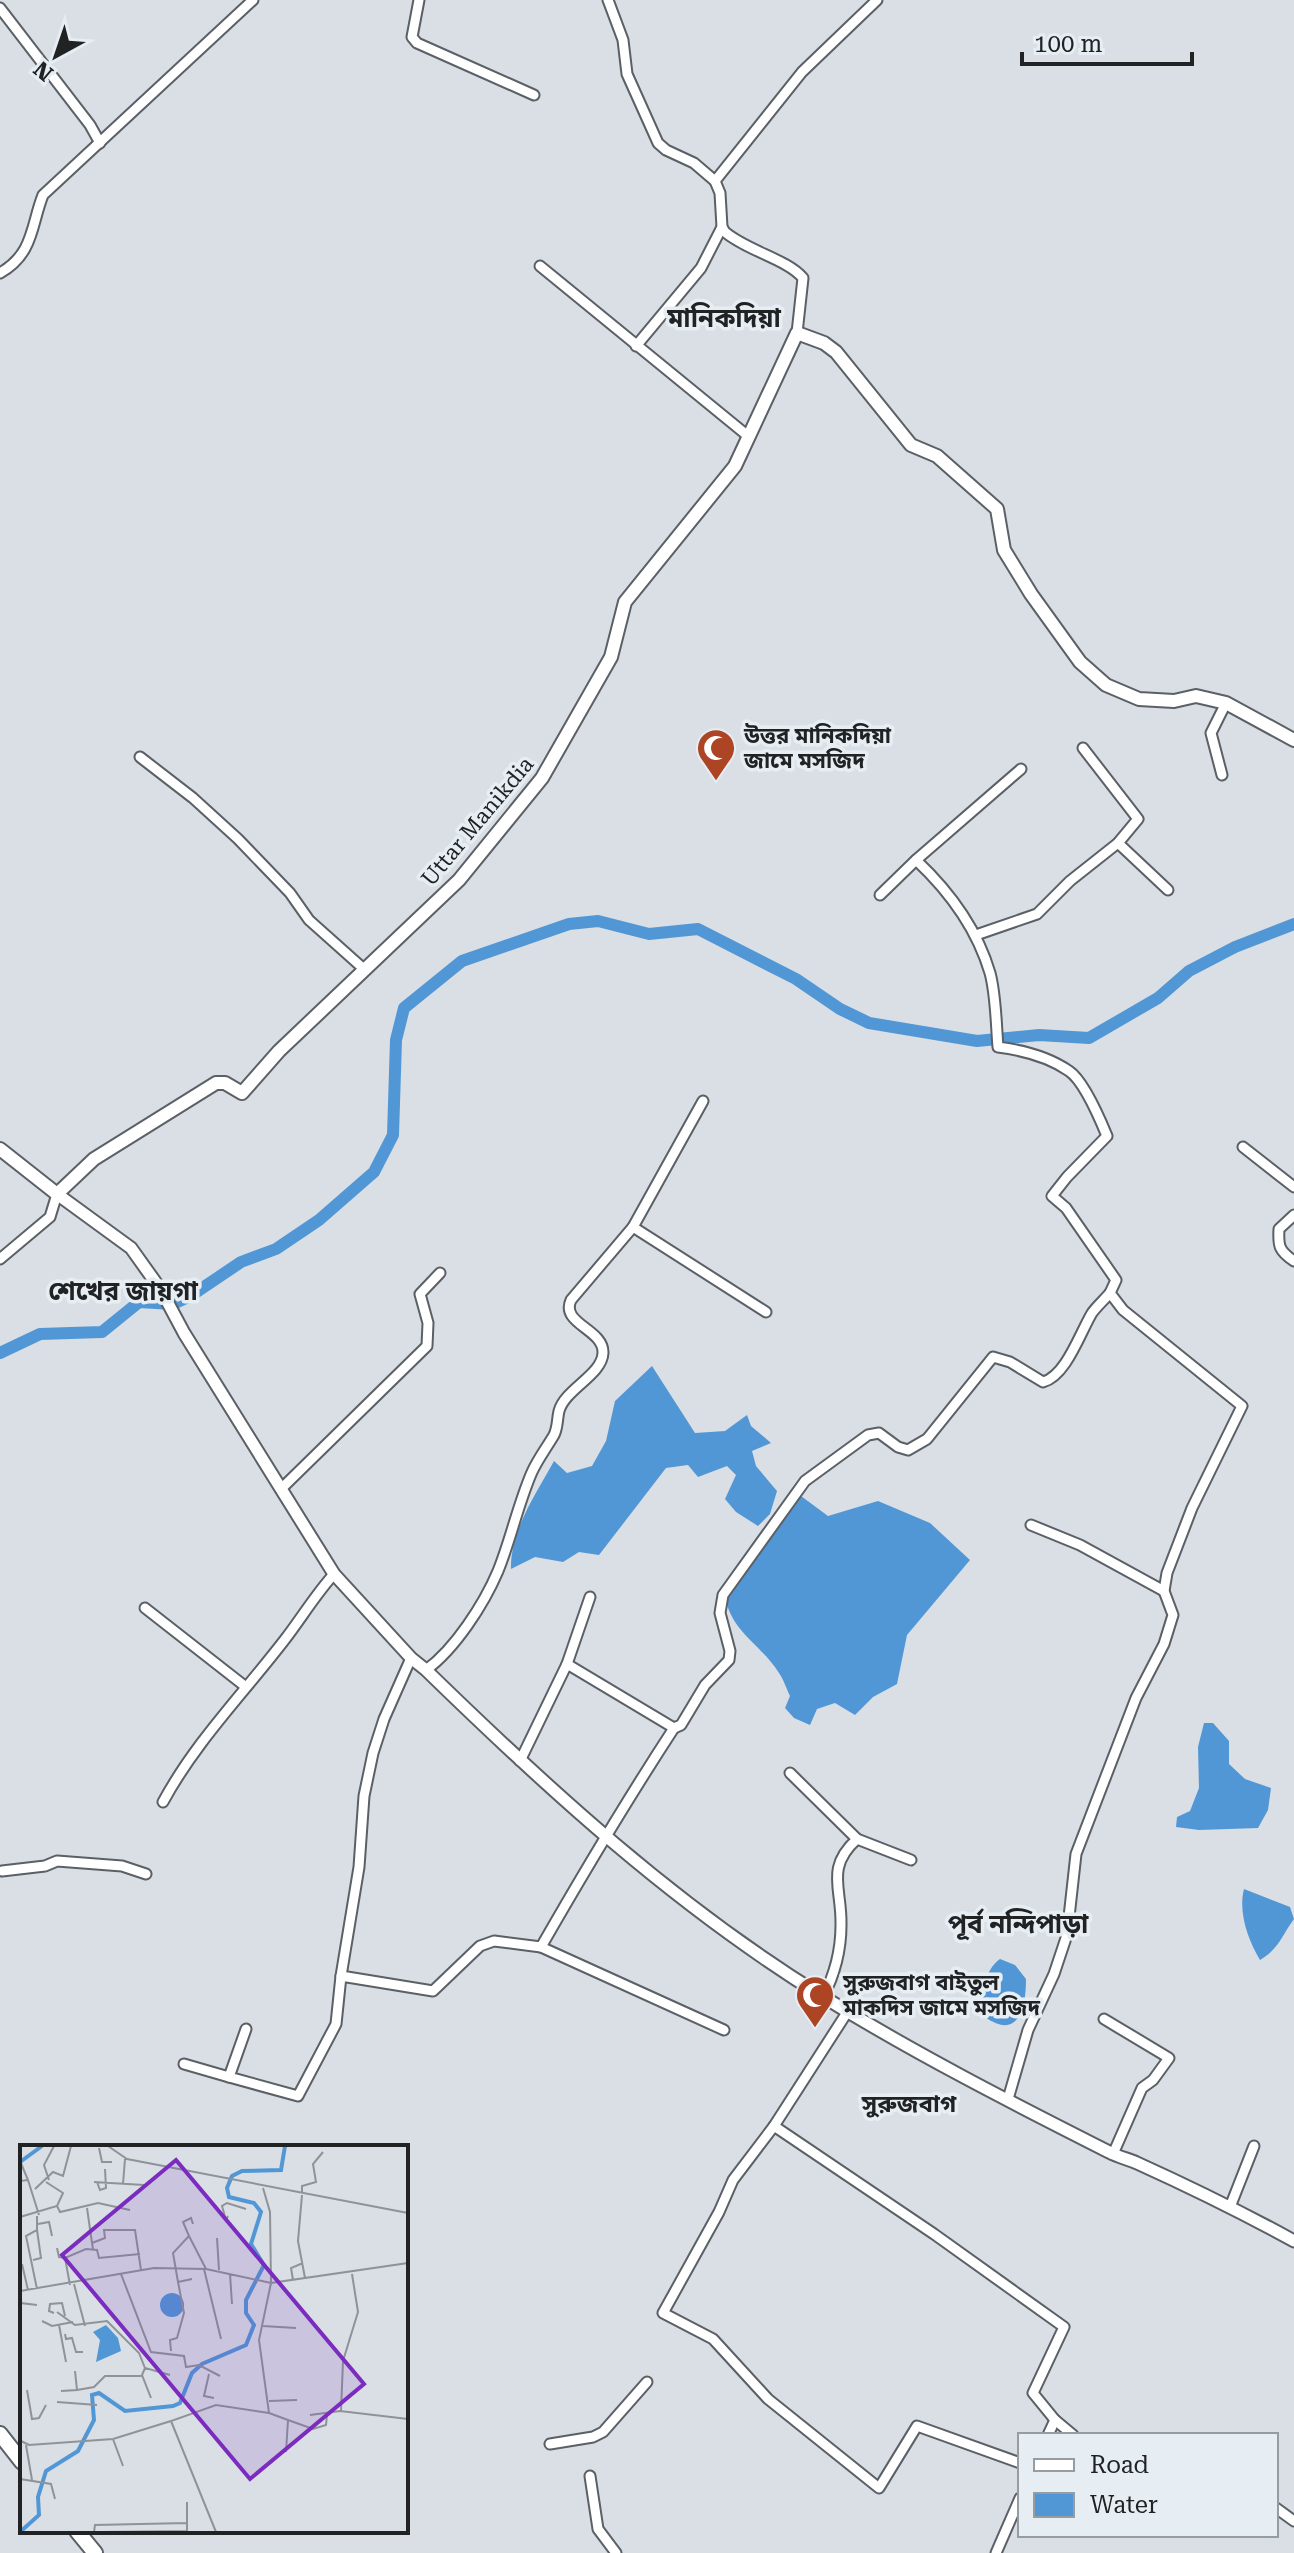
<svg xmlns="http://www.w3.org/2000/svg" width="1294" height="2553" font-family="'Roboto Serif','Noto Sans Bengali',serif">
<rect width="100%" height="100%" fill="#d9dfe5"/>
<g fill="#5297d5">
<path d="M652,1366l43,67 30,-2 22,-16 4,11 20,17 -19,8 4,15 21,25 -7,23 -12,12 -22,-14 -11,-13 11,-24 -9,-9 -29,11 -10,-12 -22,3 -67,87 -20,-3 -16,10 -28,-5 -24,12c-1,-38 25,-75 43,-108l13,12 25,-7 14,-25 9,-40z"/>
<path d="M801,1496l27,20 50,-15 52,22 40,37 -63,75 -10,49 -24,13 -18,18 -20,-12 -18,6 -7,16 -16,-7 -9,-10 5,-12c-4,-8 -6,-16 -11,-23 -17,-28 -47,-40 -54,-76l33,-40z"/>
<polygon points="1204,1723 1213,1723 1229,1741 1229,1764 1245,1779 1271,1788 1268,1810 1258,1828 1199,1830 1176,1827 1177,1817 1190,1811 1199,1788 1198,1747"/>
<path d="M1244,1889l46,18 4,12c-12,16 -15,30 -34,41 -12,-20 -22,-48 -16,-71z"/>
<path d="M1000,1959l15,6 11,14c0,28 -7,62 -41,38 -8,-17 0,-48 15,-58z"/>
</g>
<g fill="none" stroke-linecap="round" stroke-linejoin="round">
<polyline stroke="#5297d5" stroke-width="12" points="0,1353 40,1334 102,1332 139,1302 173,1304 192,1295 241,1262 276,1249 319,1220 374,1172 393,1135 396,1040 404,1008 462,961 569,924 598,921 649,934 698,929 796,979 840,1009 869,1023 977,1041 1039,1035 1089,1038 1158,998 1189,971 1235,947 1294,924"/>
<g stroke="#5a6065" stroke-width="13">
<g id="minor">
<polyline points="419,0 412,37 417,43 534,95"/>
<polyline points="608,0 623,40 627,74 658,143 666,150 694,163 715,181"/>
<polyline points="0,8 90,125 100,143"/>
<polyline points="540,266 748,436"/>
<path d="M0,273c34,-19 31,-48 43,-78l210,-195"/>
<path d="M797,333l6,-55c-16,-19 -56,-27 -78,-46l-3,-5 -2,-34 -5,-12 87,-109 75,-72"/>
<polyline points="636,346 701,268 722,227"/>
<polyline points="140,757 193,798 238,839 290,893 309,920 365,970"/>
<polyline points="1222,775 1211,733 1226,703"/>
<polyline points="1118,843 1168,890"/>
<path d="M916,860c33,31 61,69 74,113 6,22 6,50 8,74 23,3 51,10 71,24 15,10 31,48 38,65l-40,41 -15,19 14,12 50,72 -6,13 13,17 119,96 -50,102 -25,65 -3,18 9,24 -9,29 -28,54 -60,156 -9,81 -13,39 -26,56 -20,69"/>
<polyline points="880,895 916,860 1021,769"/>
<polyline points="976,935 1037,914 1070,881 1118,843 1138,819 1083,748"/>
<polyline points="1243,1147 1294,1187"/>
<path d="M1294,1215l-15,14c-1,17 0,22 15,32"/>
<polyline points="633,1227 766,1312"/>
<polyline points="0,1259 50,1217 57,1194"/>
<polyline points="282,1488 427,1346 428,1323 420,1294 440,1273"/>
<polyline points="1031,1525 1080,1545 1164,1591"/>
<polyline points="145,1608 246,1687"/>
<path d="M426,1670c29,-21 58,-66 72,-99 13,-32 20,-67 34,-99 6,-13 15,-25 22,-37 4,-8 3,-16 5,-24 6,-22 43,-36 44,-58 1,-24 -43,-29 -32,-53l62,-73 70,-126"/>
<path d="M674,1728l7,-3 24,-40 24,-25 1,-9 -10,-38 3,-18 82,-114 63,-46 11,-2 19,14 10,3 19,-11 66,-82 17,5 33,20c23,-6 37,-49 49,-69 5,-7 12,-13 18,-20"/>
<polyline points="520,1761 567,1664 590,1597"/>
<polyline points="790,1773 857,1839 911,1860"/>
<path d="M163,1802c33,-61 81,-109 123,-164 16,-21 30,-44 48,-64"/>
<polyline points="2,1871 45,1866 57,1861 122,1866 146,1874"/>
<polyline points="541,1947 724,2030"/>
<polyline points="341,1976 359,1867 364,1796 373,1753 384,1719 411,1658"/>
<path d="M823,1997c12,-23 18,-46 18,-72 1,-37 -16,-57 16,-86"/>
<polyline points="848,2011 774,2126 733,2180 719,2212 663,2313 713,2339 768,2399 879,2488 917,2426 1020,2463"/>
<polyline points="1104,2019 1169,2058 1153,2080 1142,2088 1113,2154"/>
<path d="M246,2029l-17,48 69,19 38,-72 5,-48 92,15 47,-45 14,-5 47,6c43,-75 86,-147 133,-219l-107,-64"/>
<polyline points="184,2064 229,2077"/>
<polyline points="774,2126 934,2234 1064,2327 1033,2393 1055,2420 1073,2435"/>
<polyline points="1230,2207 1254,2146"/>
<polyline points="1048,2435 1055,2420"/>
<polyline points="550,2444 593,2437 603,2432 647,2382"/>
<polyline points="590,2476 598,2529 616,2553"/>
<polyline points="1276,2508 1294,2521"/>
<polyline points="996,2553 1020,2498"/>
</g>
</g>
<g stroke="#5a6065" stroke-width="15">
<path id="tertiary" d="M57,1194l74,54 30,42 23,43 150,241 77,84 15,12c122,119 250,236 396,326 92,57 190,107 287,156 9,5 19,7 28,11 53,24 106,50 157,78"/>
</g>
<g stroke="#5a6065" stroke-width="16">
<polyline id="secondary" points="0,1149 57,1194 94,1159 216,1083 225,1083 242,1093 279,1051 459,880 542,778 611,657 625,602 735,466 797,333 824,343 836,352 911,445 937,456 997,509 1004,550 1031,594 1080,662 1106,685 1139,699 1174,701 1196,696 1226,703 1294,740"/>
</g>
<g stroke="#5a6065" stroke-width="18">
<g id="primary">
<polyline points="0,2434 22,2462"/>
<polyline points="77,2531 95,2553"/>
</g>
</g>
<use href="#minor" stroke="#fff" stroke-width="9"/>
<use href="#tertiary" stroke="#fff" stroke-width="11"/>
<use href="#secondary" stroke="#fff" stroke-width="12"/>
<use href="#primary" stroke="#fff" stroke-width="14"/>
</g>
<defs>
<g id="mosque-pin" transform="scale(2)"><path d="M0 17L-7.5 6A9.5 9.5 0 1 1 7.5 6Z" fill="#ad4424" stroke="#e6edf3"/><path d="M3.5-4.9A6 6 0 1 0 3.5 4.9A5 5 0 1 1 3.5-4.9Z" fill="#fff"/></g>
</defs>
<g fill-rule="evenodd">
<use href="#mosque-pin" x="716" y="748"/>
<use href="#mosque-pin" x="815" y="1995"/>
</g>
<g text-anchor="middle" stroke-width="7" stroke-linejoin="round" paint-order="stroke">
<g font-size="22" font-weight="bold" fill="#202224" stroke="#e6edf3" text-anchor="start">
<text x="744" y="743">উত্তর মানিকদিয়া<tspan x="744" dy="25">জামে মসজিদ</tspan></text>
<text x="843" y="1990">সুরুজবাগ বাইতুল<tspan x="843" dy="25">মাকদিস জামে মসজিদ</tspan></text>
</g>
<g font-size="22" fill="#202224" stroke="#e6edf3">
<text transform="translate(477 821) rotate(-50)" y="8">Uttar Manikdia</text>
</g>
<g font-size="24" font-weight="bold" fill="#202224" stroke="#e6edf3">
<text x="909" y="2112">সুরুজবাগ</text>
</g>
<g font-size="26" font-weight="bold" fill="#202224" stroke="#e6edf3">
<text x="724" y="327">মানিকদিয়া</text>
<text x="123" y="1300">শেখের জায়গা</text>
<text x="1018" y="1933">পূর্ব নন্দিপাড়া</text>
</g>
</g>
<g transform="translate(20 2145)">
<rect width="388" height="388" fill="#d9dfe5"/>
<path d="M140 160a12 12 0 1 1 24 0a12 12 0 1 1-24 0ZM86,180l12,13 3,13 -25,11 4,-22 -7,-8z" fill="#5297d5"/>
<path fill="none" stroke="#5297d5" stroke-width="4" d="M0,17l22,-16M0,387l19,-17 -1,-18 8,-26 32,-20 16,-31 -2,-25 7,-2 26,18 48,-5 7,-3 12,-30 10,-9 44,-19 8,-20 -8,-12v-13l18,-35 -13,-21 10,-32 -7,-9 -25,-6 -2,-9 5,-12 10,-5 39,-1 4,-24"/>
<path fill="none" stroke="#8f9398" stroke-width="2" d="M88,1l19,13 281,54M79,3l3,14h10M0,16l8,19 -8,1M8,35l11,35M29,35l-5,-15 10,-19M74,37l50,3M77,37l3,8 6,-2 -1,-19M103,39l2,-25M15,44l18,-17 10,4 8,-30M282,48v-7l14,-4 -3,-18 10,-12M282,50l-4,46 7,37M37,61l3,6 38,-9 32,7M67,63l5,35M17,71v14l-11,6 11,53M208,71l-2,4 -4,-14 5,-3 19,6M0,72l37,-11 6,-13 -17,-11M18,79l11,-2 3,14M169,91l17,33M197,93l2,32M37,103l2,9 6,1 21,-9 11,1 2,8 41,-4M73,104l-1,-6 13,-5 -1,-8h31l6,40M45,113l5,27M13,115l8,-2 -4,-28M2,119l6,26M184,124l17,70M101,129l30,78 33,4 2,11 13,-2 21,11M210,129l2,30M172,134l-14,3 -5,-29 16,-17 -6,-14 8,-4 2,6M273,135l-2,-12 12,-5M54,139l11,42M17,160l-16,-2 -1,-12 134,-23 52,1 65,14 -1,-71 -7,-24M37,167l18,13 32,-4 32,32 6,15 25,7M34,168l-5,-2 1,-7 12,-1 3,13M22,176l10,5 21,-4M39,180l7,37M243,181l33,2M45,189l1,5 6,-1 4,14h7M151,206l-1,-11 7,-2 7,-25 -6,-31M125,223l-3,7 9,23M189,229l-5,22 10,2M7,245l5,29 7,-1 7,-13M57,245l17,-3 11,-11h37M41,246l16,-1 -2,-19M249,256l28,-1M37,257l40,3M321,266l2,-50 15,-49 -6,-38M249,268l19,7 -2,32M290,270l30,-4 68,8M268,275l25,9 13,-4 1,-10M0,278l1,18 8,4 84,-6 58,-18M93,294l10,27M6,300l6,35M0,334l31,5 4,15M167,357v30M74,387l1,-7 92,-2M83,387l84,-1M196,387l-45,-111 45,-16 53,8 -10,-73 12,-57 137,-20"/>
<path fill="#7b2cbf" fill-opacity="0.15" stroke="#7b2cbf" stroke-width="4" d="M156,15l188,224 -114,95 -188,-224z"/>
<rect width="388" height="388" fill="none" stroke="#202224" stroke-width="4"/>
</g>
<rect x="1018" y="2433" width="260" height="104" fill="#e6edf3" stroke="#979ca0" stroke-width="2"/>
<rect x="1034" y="2459" width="40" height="12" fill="#ffffff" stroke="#979ca0" stroke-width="2"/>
<text x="1090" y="2473" font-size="24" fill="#202224">Road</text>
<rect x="1034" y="2493" width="40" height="24" fill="#5297d5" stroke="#979ca0" stroke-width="2"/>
<text x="1090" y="2513" font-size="24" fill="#202224">Water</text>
<g transform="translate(56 56) rotate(220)" stroke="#e6edf3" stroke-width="6" paint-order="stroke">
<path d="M0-6L14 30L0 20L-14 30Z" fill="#202224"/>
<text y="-12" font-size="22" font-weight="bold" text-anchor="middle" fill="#202224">N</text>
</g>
<path d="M1022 52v12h170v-12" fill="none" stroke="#202224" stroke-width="4"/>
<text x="1034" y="52" font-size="24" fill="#202224" stroke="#e6edf3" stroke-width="6" paint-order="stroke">100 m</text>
</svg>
